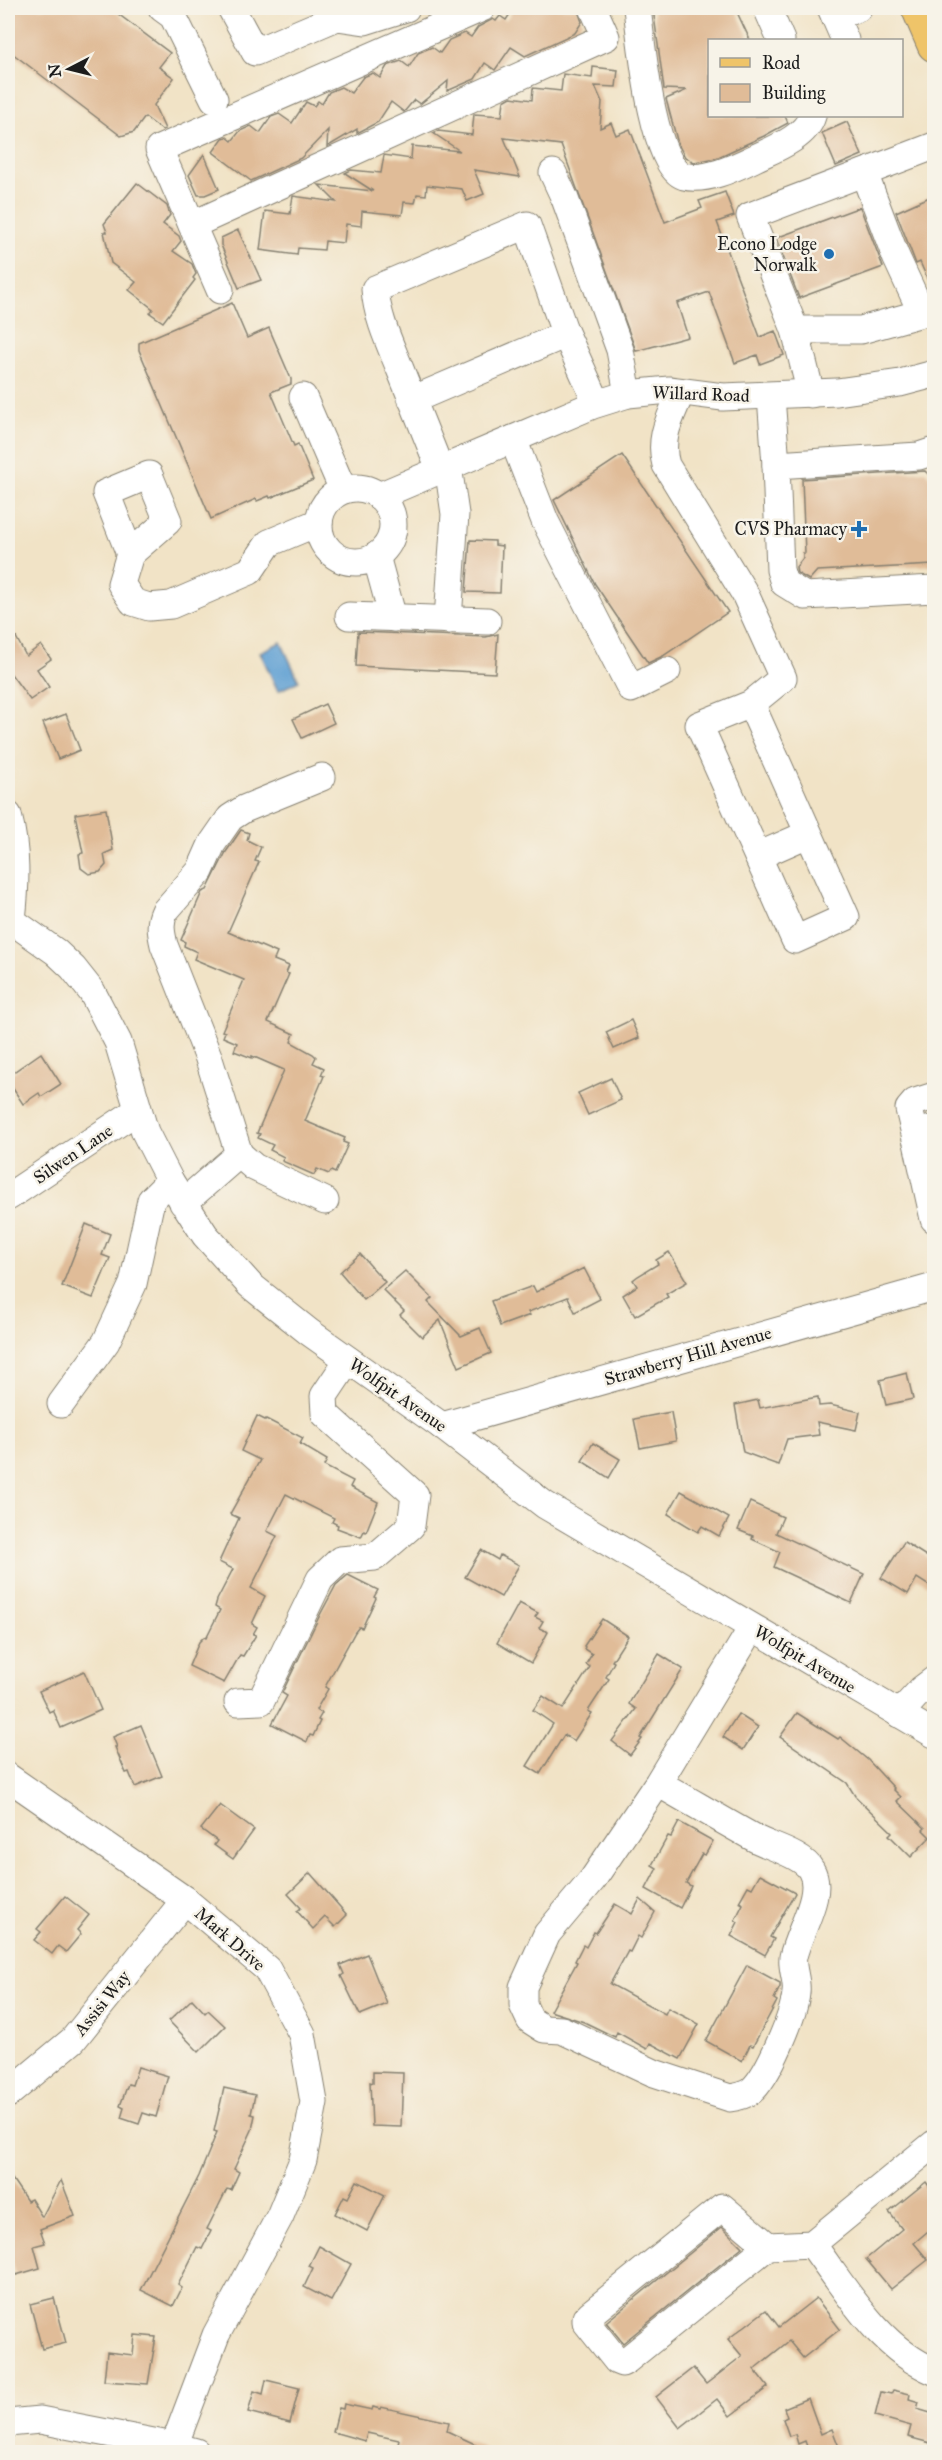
<svg xmlns="http://www.w3.org/2000/svg" width="942" height="2460" font-family="'IM FELL Great Primer',serif">
<rect width="100%" height="100%" fill="#f7f3e8"/>
<filter id="ink" filterUnits="userSpaceOnUse"><feTurbulence type="fractalNoise" baseFrequency=".0167" numOctaves="2"/><feDisplacementMap in="SourceGraphic" scale="12" xChannelSelector="R" yChannelSelector="G"/><feConvolveMatrix kernelMatrix="1 2 1 2 8 2 1 2 1" color-interpolation-filters="sRGB"/></filter>
<filter id="wash" filterUnits="userSpaceOnUse"><feTurbulence type="fractalNoise" baseFrequency=".008" numOctaves="4" result="noise"/><feDisplacementMap in="SourceGraphic" scale="24" xChannelSelector="R" yChannelSelector="G"/><feGaussianBlur stdDeviation="1.35" result="paint"/><feColorMatrix in="noise" values="0 0 0 0 0 0 0 0 0 0 0 0 0 0 0 0 0 1.4 0 .05"/><feComposite in="paint" operator="in"/></filter>
<g filter="url(#wash)">
<rect width="100%" height="100%" fill="#f1e3c6"/>
<polygon fill="#61a0d3" stroke="#3e5e78" stroke-width="1.5" points="281,642 299,681 278,691 260,652"/>
<g id="blocks">
<g fill="#e0bc98">
<polygon points="8,8 110,8 170,53 159,67 174,78 154,105 165,129 162,130 145,117 134,132 121,136 8,50"/>
<polygon points="514,8 577,8 582,22 575,33 525,56 511,47 495,70 485,63 475,79 447,91 448,81 420,104 414,100 404,112 391,102 378,122 357,133 357,129 327,147 328,130 301,158 251,181 213,152 223,138 227,137 232,141 240,131 251,126 260,133 271,117 279,114 292,123 306,102 314,106 318,101 322,104 329,92 341,87 351,93 363,77 373,73 380,78 387,66 401,61 409,67 418,53 432,47 440,53 449,40 465,33 471,37 478,27 493,19 496,21 500,16 506,20"/>
<polygon points="653,8 735,8 750,40 710,40 710,116 785,116 788,123 764,136 716,158 694,162 685,157 678,144 666,99 687,90 664,89"/>
<polygon points="593,67 618,70 616,87 595,86 602,102 600,128 611,123 616,135 630,129 665,222 702,208 699,201 725,192 734,216 717,222 760,337 775,331 784,355 760,364 757,355 735,363 709,292 677,303 688,337 636,351 561,145 504,138 520,177 474,170 484,194 467,201 462,189 427,185 426,195 417,194 415,203 404,202 402,215 362,211 361,226 346,224 344,243 325,241 324,250 298,248 297,255 260,250 265,211 290,214 293,196 336,202 319,185 373,191 345,173 351,170 381,173 384,155 411,159 412,146 460,151 433,133 438,131 472,135 474,114 502,116 504,101 511,97 532,100 533,88 561,91 563,74 592,78"/>
<polygon points="847,122 862,155 836,166 822,133"/>
<polygon points="204,154 219,189 205,195 198,195 189,175"/>
<polygon points="137,183 167,206 170,215 163,224 179,236 181,241 173,251 192,264 196,274 193,278 195,280 163,322 150,313 153,309 129,290 136,282 111,263 104,232 107,232 104,224"/>
<polygon points="934,195 934,291 933,292 920,262 916,264 896,212"/>
<polygon points="860,207 883,267 799,298 776,238"/>
<polygon points="238,230 261,280 239,288 221,245 221,238"/>
<polygon points="232,303 247,338 269,328 291,379 291,384 271,392 294,446 298,444 313,480 270,498 269,496 257,501 256,499 211,519 139,350 139,343"/>
<polygon points="622,455 728,612 663,656 648,663 595,584 554,500"/>
<polygon points="925,471 934,480 933,498 934,565 817,571 809,580 797,573 796,567 803,558 803,553 805,553 802,479"/>
<polygon points="470,540 495,541 495,545 502,546 500,593 466,592"/>
<polygon points="8,622 26,656 41,645 51,659 37,669 49,687 30,700 8,670"/>
<polygon points="358,632 486,637 498,634 495,673 356,666"/>
<polygon points="325,704 334,723 302,738 293,719"/>
<polygon points="66,714 80,750 58,759 43,723"/>
<polygon points="106,809 113,850 104,854 106,865 100,872 89,874 81,868 79,854 83,853 75,814"/>
<polygon points="241,830 249,833 247,840 261,847 255,861 259,862 228,932 277,953 274,960 289,966 286,973 289,974 268,1022 294,1034 291,1042 313,1054 316,1057 313,1063 324,1068 321,1075 324,1076 305,1121 345,1138 343,1142 348,1144 335,1173 331,1171 329,1174 317,1169 314,1175 282,1161 284,1157 270,1150 273,1145 258,1138 260,1134 257,1133 284,1070 252,1056 252,1058 234,1051 237,1043 223,1037 225,1032 222,1031 244,980 194,959 197,952 184,946 185,942 181,940 202,892 207,890 226,852"/>
<polygon points="631,1020 639,1038 614,1049 606,1032"/>
<polygon points="41,1053 61,1084 41,1097 39,1093 23,1104 8,1081 8,1076"/>
<polygon points="611,1078 621,1100 588,1115 578,1093"/>
<polygon points="86,1224 110,1234 102,1255 110,1258 93,1298 62,1286"/>
<polygon points="669,1252 687,1282 666,1294 668,1297 635,1316 623,1295 637,1286 633,1280 638,1276 658,1264 656,1260"/>
<polygon points="360,1254 385,1282 364,1300 340,1272"/>
<polygon points="584,1268 600,1299 575,1312 568,1297 528,1312 530,1315 500,1326 491,1301 533,1286 536,1292"/>
<polygon points="405,1271 432,1298 428,1302 461,1336 480,1328 491,1353 459,1367 440,1320 422,1337 400,1315 404,1311 383,1290"/>
<polygon points="907,1373 913,1399 886,1405 880,1380"/>
<polygon points="818,1397 819,1406 830,1405 860,1412 856,1430 817,1422 819,1435 787,1439 778,1465 743,1452 735,1405 758,1400 760,1408"/>
<polygon points="671,1412 676,1441 640,1448 634,1419"/>
<polygon points="257,1416 265,1420 266,1419 303,1438 300,1444 327,1460 324,1466 353,1481 350,1487 378,1502 366,1532 364,1531 361,1537 337,1528 338,1525 332,1522 334,1518 286,1494 267,1531 277,1536 251,1588 265,1596 252,1624 257,1627 253,1634 256,1635 243,1656 240,1655 224,1683 189,1666 199,1642 204,1637 206,1638 220,1610 215,1607 217,1600 233,1569 219,1562 239,1518 230,1514 260,1460 241,1451"/>
<polygon points="593,1443 620,1459 609,1478 582,1461"/>
<polygon points="681,1491 729,1518 719,1536 702,1526 698,1532 668,1514"/>
<polygon points="750,1502 783,1517 776,1533 864,1574 851,1603 774,1567 780,1552 752,1539 753,1536 738,1530"/>
<polygon points="904,1542 934,1561 934,1589 917,1578 908,1594 881,1578"/>
<polygon points="481,1550 498,1560 500,1555 519,1565 501,1597 465,1577"/>
<polygon points="348,1575 378,1590 374,1597 376,1598 362,1628 359,1627 355,1632 325,1687 328,1689 316,1710 322,1713 318,1720 320,1721 313,1736 310,1735 307,1742 272,1724 287,1696 282,1693 320,1615 336,1585"/>
<polygon points="519,1603 538,1613 535,1617 543,1621 539,1628 548,1632 531,1663 497,1643"/>
<polygon points="602,1619 628,1636 612,1661 614,1662 606,1677 609,1679 588,1711 592,1713 574,1741 564,1735 540,1774 527,1766 553,1724 533,1710 543,1696 563,1709 590,1667 586,1664 592,1654 584,1649 585,1647 584,1646"/>
<polygon points="659,1654 683,1669 640,1738 642,1739 630,1755 612,1741 636,1709 629,1704 631,1700"/>
<polygon points="84,1671 101,1710 61,1728 53,1710 49,1712 39,1691"/>
<polygon points="797,1713 838,1739 840,1737 868,1760 894,1788 893,1789 901,1797 897,1801 925,1828 923,1830 930,1837 911,1857 889,1835 892,1832 855,1796 847,1783 780,1737"/>
<polygon points="738,1714 758,1727 743,1750 723,1737"/>
<polygon points="141,1725 162,1776 135,1787 129,1772 126,1773 115,1747 117,1747 113,1737"/>
<polygon points="220,1805 254,1830 233,1859 214,1845 217,1841 201,1829"/>
<polygon points="679,1822 713,1841 705,1855 702,1854 686,1883 691,1886 680,1908 646,1889 657,1868 652,1865 668,1836 671,1837"/>
<polygon points="310,1873 347,1915 335,1927 325,1917 313,1929 297,1911 301,1908 288,1894"/>
<polygon points="760,1874 795,1893 770,1937 774,1939 765,1955 731,1936 738,1922 735,1920 743,1904 739,1902 748,1886 752,1888"/>
<polygon points="65,1896 89,1915 77,1930 81,1934 66,1952 58,1946 52,1954 34,1940 41,1932 37,1929"/>
<polygon points="640,1899 655,1912 641,1938 638,1936 630,1952 628,1951 610,1984 665,2014 668,2008 699,2024 680,2059 650,2043 647,2049 617,2032 615,2037 584,2022 550,2011 577,1962 575,1961 583,1945 586,1947 594,1932 596,1933 615,1904 632,1914"/>
<polygon points="367,1954 387,2004 360,2015 341,1976 344,1974 340,1965"/>
<polygon points="747,1965 780,1983 780,1987 774,1999 777,2001 753,2046 750,2045 742,2061 706,2041"/>
<polygon points="192,1999 205,2013 208,2010 225,2026 199,2052 169,2021"/>
<polygon points="138,2067 168,2076 156,2117 143,2113 139,2124 121,2118 124,2108 120,2106 128,2084 132,2085"/>
<polygon points="373,2072 403,2073 401,2127 372,2126 370,2082 373,2083"/>
<polygon points="224,2088 255,2095 251,2114 255,2115 252,2130 234,2169 239,2172 231,2190 227,2189 207,2229 211,2231 202,2249 197,2247 178,2285 182,2288 173,2306 141,2290 199,2176 217,2132 214,2131"/>
<polygon points="8,2173 27,2201 31,2199 42,2217 61,2180 75,2216 40,2229 45,2243 34,2246 40,2268 16,2275 8,2246"/>
<polygon points="357,2181 385,2195 367,2231 335,2214 344,2196 348,2198"/>
<polygon points="926,2182 934,2193 934,2226 914,2243 928,2260 891,2289 866,2259 902,2229 889,2212"/>
<polygon points="722,2227 742,2247 623,2343 606,2322"/>
<polygon points="319,2246 351,2264 331,2301 304,2287 313,2268 309,2266"/>
<polygon points="54,2298 66,2343 42,2349 30,2304"/>
<polygon points="816,2298 840,2329 803,2358 789,2341 754,2369 768,2387 730,2416 717,2399 680,2428 656,2397 693,2368 706,2384 742,2356 728,2339 766,2310 779,2327"/>
<polygon points="135,2335 156,2337 148,2384 104,2381 107,2352 133,2355"/>
<polygon points="266,2380 299,2388 290,2423 248,2412 254,2391 263,2394"/>
<polygon points="893,2390 910,2394 909,2399 919,2402 917,2409 934,2414 934,2444 908,2437 911,2426 875,2416 881,2392 891,2394"/>
<polygon points="808,2398 821,2434 832,2429 841,2452 809,2452 805,2441 798,2444 795,2434 789,2436 783,2419 787,2417 784,2408"/>
<polygon points="344,2404 372,2410 373,2407 380,2409 381,2407 449,2422 447,2431 492,2452 410,2452 397,2449 399,2440 367,2433 365,2441 333,2432 339,2408 343,2409"/>
</g>
</g>
</g>
<g filter="url(#ink)">
<use href="#blocks" fill-opacity="0" stroke="#868071" stroke-width="1.5"/>
<g fill="none" stroke-linecap="round" stroke-linejoin="round">
<g stroke="#868071" stroke-width="29">
<g id="minor">
<polyline points="162,8 173,16 214,99"/>
<polyline points="231,8 255,52 337,17 365,21 406,8"/>
<path d="M637,8c4,31 15,158 47,168 22,6 52,-9 71,-18 19,-9 51,-21 57,-42"/>
<polyline points="767,8 781,40"/>
<polyline points="831,8 835,17 858,8"/>
<polyline points="835,17 845,40"/>
<polyline points="553,173 565,199 620,350 628,394"/>
<polyline points="864,173 896,257 922,313"/>
<polyline points="192,225 606,37 593,8"/>
<polyline points="220,290 159,149 482,8"/>
<polyline points="564,330 597,403"/>
<polyline points="795,330 861,330 922,313 934,307"/>
<path d="M681,392c-10,25 -23,45 -15,73l79,129 38,84 -32,26 -52,21 96,215 51,-23 -95,-213"/>
<polyline points="811,394 795,330 750,216 934,146"/>
<polyline points="771,396 776,465"/>
<polyline points="303,397 343,490"/>
<path d="M412,400l152,-65v-5l-37,-105 -152,64c2,28 14,53 25,80 13,33 27,67 40,100"/>
<polyline points="513,439 545,521 631,689 667,671"/>
<polyline points="934,451 919,456 776,465 780,570 784,583 805,596 934,589"/>
<polyline points="448,466 455,514 448,620"/>
<circle cx="356" cy="525" r="37"/>
<polyline points="379,496 593,405 628,394 669,390 723,397 837,392 900,383 934,374"/>
<polyline points="130,554 168,521 149,475 106,493 130,554 121,584 133,602 149,607 171,605 250,571 269,543 319,522"/>
<polyline points="376,556 393,618"/>
<polyline points="349,616 487,621"/>
<path d="M8,815c9,35 8,69 4,105"/>
<polyline points="758,856 808,834"/>
<polyline points="8,918 56,952 73,968 92,992 118,1042 145,1132 170,1181 205,1235 250,1285 309,1332 442,1426 545,1505 934,1734"/>
<polyline points="934,1128 922,1132 916,1138 934,1219"/>
<polyline points="916,1138 909,1109 915,1102 934,1096"/>
<polyline points="239,1154 254,1167 325,1201"/>
<polyline points="8,1197 138,1110"/>
<path d="M183,1203l56,-49 -31,-98 -44,-111c-3,-13 -5,-22 1,-34l35,-40 12,-27 18,-26 14,-9 78,-32"/>
<polyline points="61,1404 106,1342 133,1284 151,1200 170,1181"/>
<polyline points="442,1426 934,1287"/>
<polyline points="238,1702 261,1701 320,1579 340,1560 375,1557 411,1526 415,1495 325,1414 324,1396 348,1360"/>
<polyline points="899,1714 922,1689 934,1680"/>
<polyline points="8,1777 185,1900 267,1969 302,2034 314,2102 303,2160 280,2216 216,2335 174,2446"/>
<path d="M658,1783c32,18 65,38 98,56 15,8 47,16 55,31 14,23 -13,62 -18,87 -2,11 5,24 3,36 -2,22 -28,84 -45,98 -6,4 -14,6 -21,7l-76,-25 -92,-43 -18,-1 -14,-9 -7,-15v-18l24,-53 46,-55 65,-96 94,-155"/>
<polyline points="8,2094 73,2040 185,1900"/>
<path d="M812,2244c35,47 67,104 122,127"/>
<polyline points="768,2246 722,2207 590,2314 586,2318 586,2322 617,2361 622,2363 627,2360 768,2246 812,2244 934,2144"/>
<polyline points="8,2423 40,2420 174,2446 196,2452"/>
</g>
</g>
<g stroke="#868071" stroke-width="35">
<polyline id="major" points="918,8 934,45"/>
</g>
<use href="#minor" stroke="#fff" stroke-width="27"/>
<use href="#major" stroke="#efc469" stroke-width="33"/>
</g>
</g>
<g fill="#1f6fb2" stroke="#f7f3e8" stroke-width="2">
<circle cx="829" cy="254" r="6"/>
<path d="M856 520h6v6h6v6h-6v6h-6v-6h-6v-6h6z"/>
</g>
<g text-anchor="middle" stroke-width="5" stroke-linejoin="round" paint-order="stroke">
<g font-size="18" fill="#1c1c1c" stroke="#f7f3e8" text-anchor="end">
<text x="817" y="250">Econo Lodge<tspan x="817" dy="21">Norwalk</tspan></text>
<text x="847" y="535">CVS Pharmacy</text>
</g>
<g font-size="18" fill="#1c1c1c" stroke="#f7f3e8">
<text transform="translate(701 394) rotate(2)" y="6">Willard Road</text>
<text transform="translate(73 1154) rotate(-34)" y="6">Silwen Lane</text>
<text transform="translate(688 1356) rotate(-16)" y="6">Strawberry Hill Avenue</text>
<text transform="translate(398 1395) rotate(35)" y="6">Wolfpit Avenue</text>
<text transform="translate(805 1659) rotate(31)" y="6">Wolfpit Avenue</text>
<text transform="translate(230 1939) rotate(41)" y="6">Mark Drive</text>
<text transform="translate(102 2003) rotate(-51)" y="6">Assisi Way</text>
</g>
</g>
<rect width="942" height="2460" fill="none" stroke="#f7f3e8" stroke-width="30"/>
<rect x="708" y="39" width="195" height="78" fill="#f7f3e8" stroke="#9f9d96" stroke-width="1.5"/>
<rect x="720" y="58" width="30" height="9" fill="#efc469" stroke="#9f9d96" stroke-width="1.5"/>
<text x="762" y="69" font-size="18" fill="#1c1c1c">Road</text>
<rect x="720" y="84" width="30" height="18" fill="#e0bc98" stroke="#9f9d96" stroke-width="1.5"/>
<text x="762" y="99" font-size="18" fill="#1c1c1c">Building</text>
<g transform="translate(69 69) rotate(263)" stroke="#f7f3e8" stroke-width="4.5" paint-order="stroke">
<path d="M0-4.5L10 22L0 15L-10 22Z" fill="#1c1c1c"/>
<text y="-9" font-size="16" font-weight="bold" text-anchor="middle" fill="#1c1c1c">N</text>
</g>
</svg>
